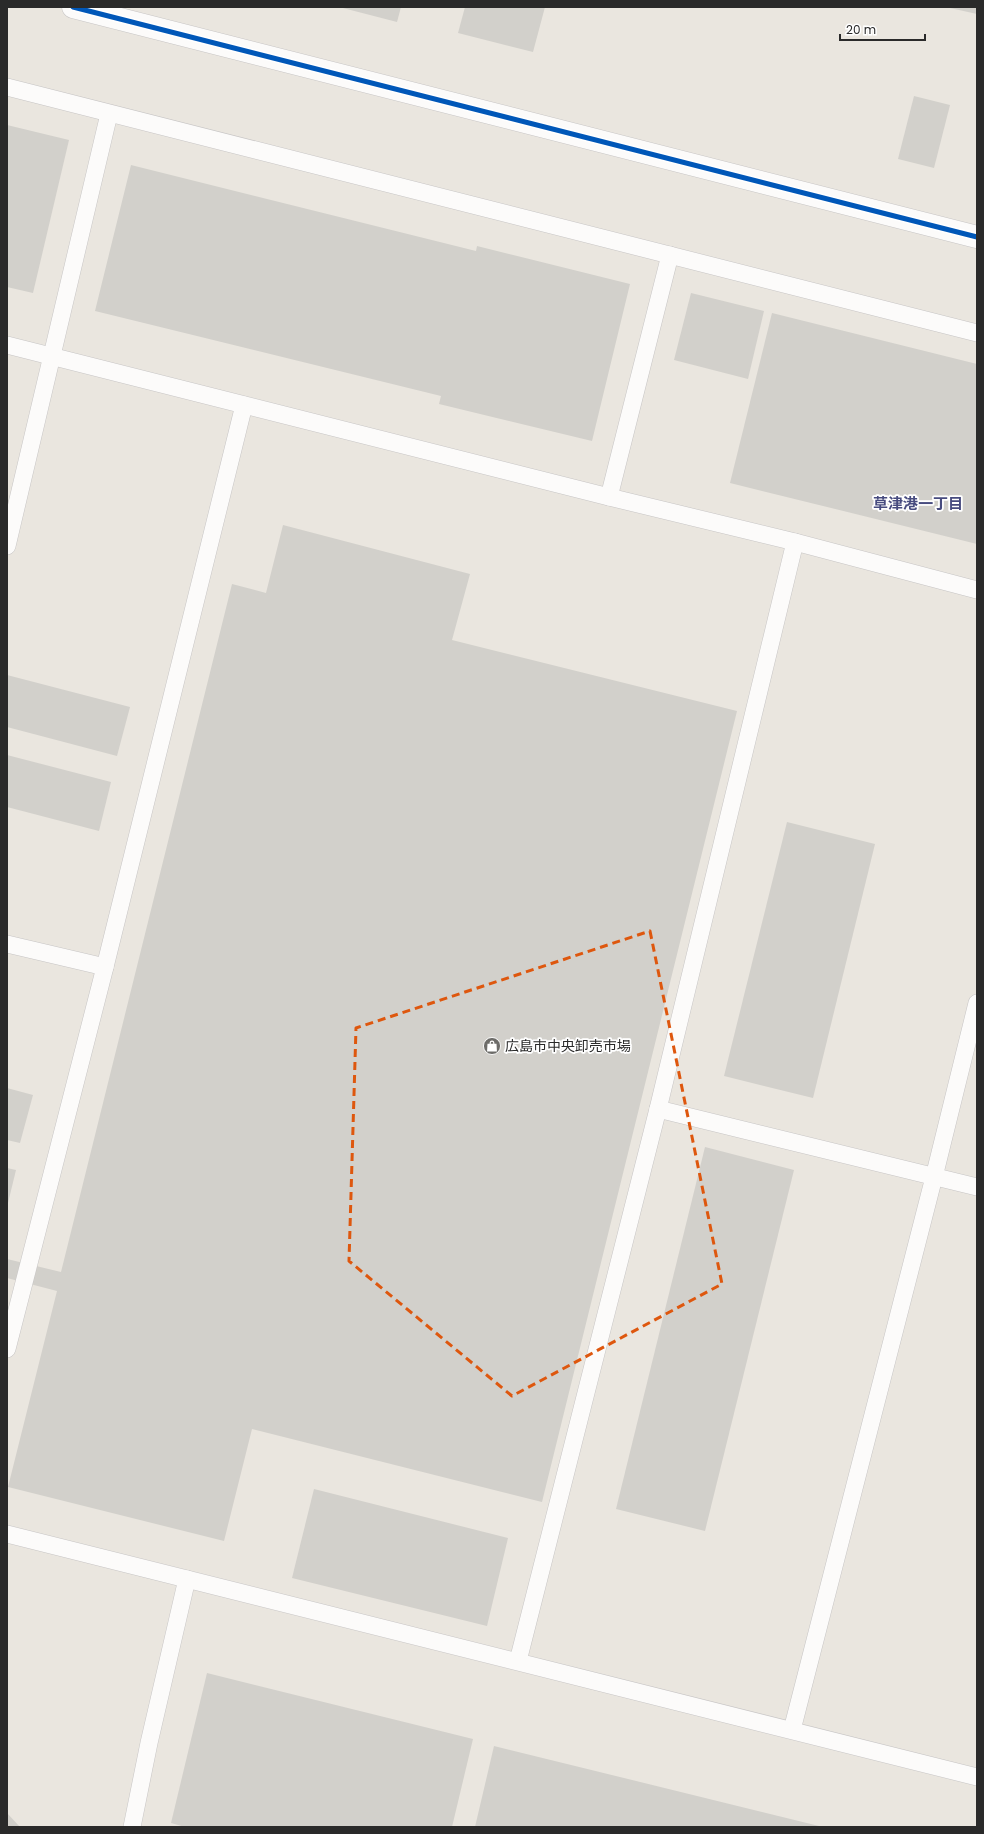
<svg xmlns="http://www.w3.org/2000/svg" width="984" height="1834" font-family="Poppins,'Noto Sans JP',sans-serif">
<rect width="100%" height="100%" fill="#eae6df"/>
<g fill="#d2d0cb">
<polygon points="339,7 401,7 397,22"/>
<polygon points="465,7 545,7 533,52 458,33"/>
<polygon points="977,7 977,14 950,8 950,7"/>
<polygon points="914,96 950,105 934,168 898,159"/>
<polygon points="7,125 69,140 33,293 7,287"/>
<polygon points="131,165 476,251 477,246 630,284 592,441 439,404 441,396 95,311"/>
<polygon points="691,293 764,311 748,379 674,360"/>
<polygon points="772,313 977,364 977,544 730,483"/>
<polygon points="283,525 470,574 452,640 737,711 542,1502 252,1429 224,1541 8,1487 57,1291 7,1278 7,1259 61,1272 232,584 266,593"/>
<polygon points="7,675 130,707 117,756 7,727"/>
<polygon points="7,755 111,782 99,831 7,807"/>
<polygon points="787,822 875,844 813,1098 724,1076"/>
<polygon points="7,1088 33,1095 20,1143 7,1140"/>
<polygon points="705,1147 794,1170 705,1531 616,1509"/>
<polygon points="7,1168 16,1170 8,1203 7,1203"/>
<polygon points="314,1489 508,1538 487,1626 292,1578"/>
<polygon points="207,1673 473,1739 452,1827 185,1827 171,1823"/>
<polygon points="494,1746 819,1826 819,1827 475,1827"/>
<polygon points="7,1813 20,1827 7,1827"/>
</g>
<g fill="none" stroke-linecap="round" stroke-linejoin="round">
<g stroke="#c7c5c5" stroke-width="18">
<g id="lane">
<polyline points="7,87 977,333"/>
<polyline points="7,345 609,497 795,542 977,590"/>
<polyline points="609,497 670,255"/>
<polyline points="7,546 109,114"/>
<polyline points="7,944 105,967"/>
<polyline points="658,1109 977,1187"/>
<polyline points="7,1349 105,967 244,405"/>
<polyline points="7,1534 977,1777"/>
<polyline points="518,1661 658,1109 795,542"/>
<polyline points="792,1730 934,1177 977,1003"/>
<polyline points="132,1827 149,1743 187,1579"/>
</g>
</g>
<g stroke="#c7c5c5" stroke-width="23">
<polyline id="secondary" points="73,7 977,237"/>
</g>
<use href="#lane" stroke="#fcfbfa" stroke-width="17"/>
<use href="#secondary" stroke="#fcfbfa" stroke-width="22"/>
<g stroke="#fff" stroke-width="8">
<polyline id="cycleway" points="73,7 977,237"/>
</g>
<use href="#cycleway" stroke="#0057b8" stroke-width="5"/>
</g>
<path fill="none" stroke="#de570e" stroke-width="3" stroke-dasharray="8 5" stroke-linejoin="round" d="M650,931l72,353 -210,112 -163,-135 7,-233z"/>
<defs>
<g id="shop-disc" transform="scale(0.9)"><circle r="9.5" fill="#6d6c69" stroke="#fff"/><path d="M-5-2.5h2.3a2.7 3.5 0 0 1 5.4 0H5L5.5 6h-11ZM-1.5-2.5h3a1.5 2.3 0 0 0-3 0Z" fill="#fff"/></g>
</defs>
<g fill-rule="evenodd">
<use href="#shop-disc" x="492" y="1046"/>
</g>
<g text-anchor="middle" stroke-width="3.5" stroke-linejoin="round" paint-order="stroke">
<g font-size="14" fill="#2a2a2a" stroke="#fff" text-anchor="start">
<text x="505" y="1051">広島市中央卸売市場</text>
</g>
<g font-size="15" font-weight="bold" fill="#474b7f" stroke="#fff">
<text x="918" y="509">草津港一丁目</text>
</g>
</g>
<rect width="984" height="1834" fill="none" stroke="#2a2a2a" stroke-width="16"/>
<path d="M840 34v6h85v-6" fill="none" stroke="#2a2a2a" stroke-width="2"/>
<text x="846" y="34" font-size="12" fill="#2a2a2a" stroke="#ffffff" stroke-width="3" paint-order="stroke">20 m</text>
</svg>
